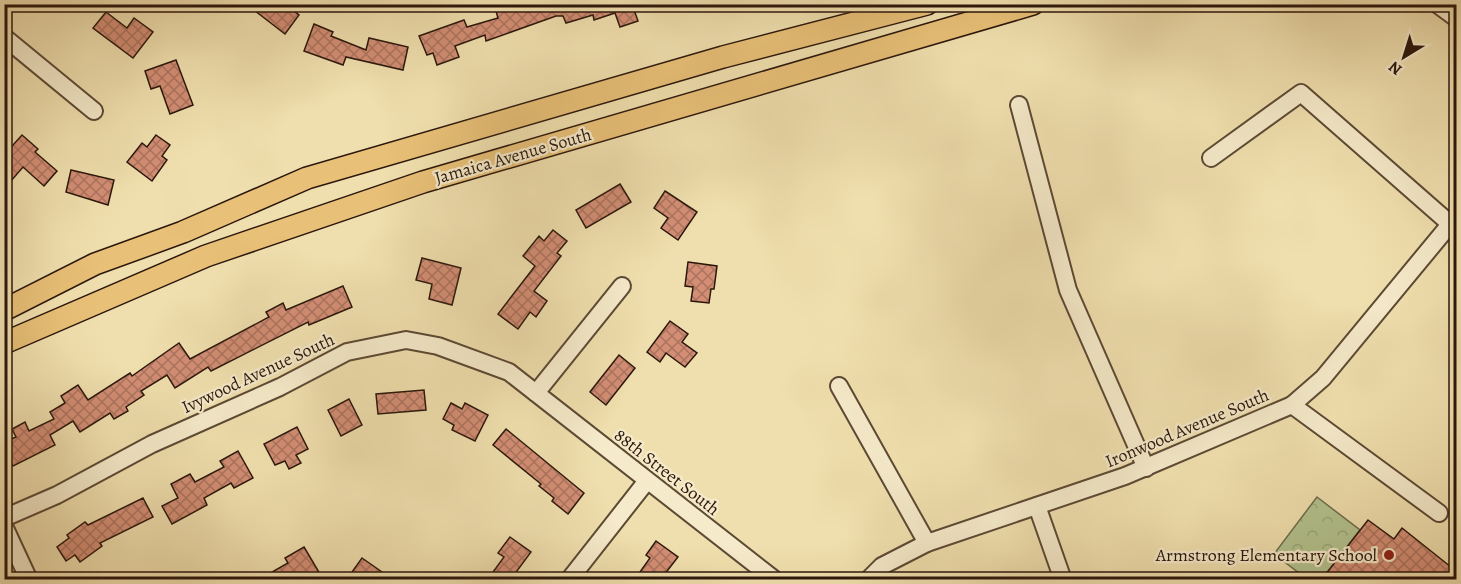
<svg xmlns="http://www.w3.org/2000/svg" width="1461" height="584" font-family="Alegreya,serif">
<defs>
<pattern id="forest-crowns" width="20" height="18" patternUnits="userSpaceOnUse" patternTransform="scale(1.5)"><rect width="20" height="18" fill="#b3c38f"/><path d="M2 6a3 3 0 1 1 6 0M12 15a3 3 0 1 1 6 0" fill="none" stroke="#9aa77a"/></pattern>
<pattern id="building-cross-hatch" width="8" height="8" patternUnits="userSpaceOnUse" patternTransform="scale(1.5)"><rect width="8" height="8" fill="#d38e75"/><path d="M0 0l8 8M0 8l8-8" fill="none" stroke="#ab735e"/></pattern>
</defs>
<rect width="100%" height="100%" fill="#f0dfae"/>
<filter id="stains"><feTurbulence type="fractalNoise" baseFrequency=".00333" numOctaves="4"/><feColorMatrix values="0 0 0 0 .2 0 0 0 0 .09 0 0 0 0 .02 0 0 0 .5 -.17"/></filter>
<radialGradient id="worn" r=".72"><stop offset=".6" stop-color="#630" stop-opacity="0"/><stop offset="1" stop-color="#630" stop-opacity=".3"/></radialGradient>
<polygon fill="url(#forest-crowns)" stroke="#6f6d4e" stroke-width="1.5" points="1317,497 1360,530 1322,579 1307,579 1274,554"/>
<g fill="url(#building-cross-hatch)" stroke="#2b170c" stroke-width="1.5">
<polygon points="246,4 285,4 299,15 285,34"/>
<polygon points="517,4 632,4 638,21 620,27 615,13 594,20 593,15 566,23 563,16 556,16 486,41 485,35 455,46 459,57 437,65 433,53 427,55 419,36 464,20 467,27 498,18 496,11"/>
<polygon points="106,12 127,28 134,18 153,32 133,58 93,28"/>
<polygon points="314,24 333,32 331,36 366,50 369,38 408,47 403,70 346,57 343,65 304,51"/>
<polygon points="176,60 193,105 170,114 160,86 151,89 145,71"/>
<polygon points="22,135 38,149 35,152 57,171 44,186 23,167 4,189 4,155"/>
<polygon points="156,135 170,145 162,156 167,160 152,181 127,162 142,143 147,147"/>
<polygon points="71,170 114,180 108,205 66,192"/>
<polygon points="620,184 631,202 586,228 576,210"/>
<polygon points="665,191 697,212 678,240 661,228 668,218 654,208"/>
<polygon points="553,230 567,241 557,253 561,256 534,291 547,301 536,317 530,312 518,329 498,314 535,266 523,256 539,236 544,241"/>
<polygon points="422,258 461,268 452,305 429,299 432,284 416,280"/>
<polygon points="688,262 717,266 714,289 711,289 709,303 691,301 693,287 685,286"/>
<polygon points="343,286 352,307 309,325 308,322 211,371 208,367 175,388 167,375 141,391 144,395 126,407 128,411 114,419 110,413 80,432 73,421 50,435 55,445 13,466 4,450 4,442 16,437 12,429 25,422 29,431 54,419 50,412 65,403 61,396 78,385 88,400 130,373 132,376 179,343 190,359 269,317 266,312 283,303 286,310"/>
<polygon points="670,321 688,334 682,342 697,353 685,367 666,353 660,362 647,352"/>
<polygon points="619,355 635,368 606,405 590,392"/>
<polygon points="424,390 426,410 378,414 376,394"/>
<polygon points="349,399 362,425 341,436 328,410"/>
<polygon points="451,403 462,409 465,403 488,415 475,441 452,430 454,425 443,419"/>
<polygon points="297,427 308,449 296,455 301,463 289,469 285,461 275,465 264,444"/>
<polygon points="506,429 584,493 568,514 552,501 554,498 539,486 541,484 493,445"/>
<polygon points="238,451 253,478 234,488 231,483 204,498 207,505 172,524 162,506 178,498 171,484 190,474 195,482 224,467 220,461"/>
<polygon points="143,498 153,517 100,543 102,546 80,562 75,555 66,561 57,547 69,538 67,535 85,522 88,525"/>
<polygon points="1368,520 1394,539 1402,528 1456,571 1456,579 1322,579"/>
<polygon points="510,537 531,552 511,579 488,579 504,557 498,553"/>
<polygon points="656,541 678,557 661,579 635,579 650,558 646,555"/>
<polygon points="304,547 323,579 260,579 288,563 285,558"/>
<polygon points="362,558 392,579 347,579"/>
</g>
<g fill="none" stroke-linecap="round" stroke-linejoin="round">
<g stroke="#5c4934" stroke-width="20">
<g id="minor">
<polyline points="1437,4 1456,18"/>
<polyline points="4,37 94,111"/>
<polyline points="1019,105 1068,290 1146,468"/>
<polyline points="1211,158 1301,93 1456,229"/>
<polyline points="839,386 927,543"/>
<polyline points="536,393 622,286"/>
<polyline points="1292,405 1439,513"/>
<polyline points="1037,506 1063,580"/>
<polyline points="4,518 57,495 152,444 280,387 347,352 406,340 438,346 509,372 775,580"/>
<polyline points="4,526 29,580"/>
<polyline points="569,580 646,482"/>
<polyline points="868,580 882,566 927,543 1125,476 1292,405 1323,378 1456,217"/>
</g>
</g>
<g stroke="#2b170c" stroke-width="24">
<g id="major">
<polyline points="4,310 95,264 183,232 307,178 723,57 927,4"/>
<polyline points="4,343 206,256 423,182 1033,4"/>
</g>
</g>
<use href="#minor" stroke="#f5eaca" stroke-width="16"/>
<use href="#major" stroke="#e8c077" stroke-width="21"/>
</g>
<circle fill="#8f2418" stroke="#f5eaca" stroke-width="2" cx="1389" cy="555" r="6"/>
<g text-anchor="middle" stroke-width="4.5" stroke-linejoin="round" paint-order="stroke">
<g font-size="18" fill="#2b170c" stroke="#f5eaca">
<text transform="translate(513 156) rotate(-16)" y="6">Jamaica Avenue South</text>
<text transform="translate(258 373) rotate(-25)" y="6">Ivywood Avenue South</text>
<text transform="translate(1187 428) rotate(-23)" y="6">Ironwood Avenue South</text>
<text transform="translate(667 472) rotate(38)" y="6">88th Street South</text>
</g>
<g font-size="18" fill="#2b170c" stroke="#f5eaca" text-anchor="end">
<text x="1377" y="561">Armstrong Elementary School</text>
</g>
</g>
<rect width="1461" height="584" fill="none" stroke="#f0dfae" stroke-width="24"/>
<rect x="6" y="6" width="1449" height="572" fill="none" stroke="#2b170c" stroke-width="3"/>
<rect x="12" y="12" width="1437" height="560" fill="none" stroke="#2b170c" stroke-width="1.5"/>
<g transform="translate(1404 57) rotate(218)" stroke="#f5eaca" stroke-width="4.5" paint-order="stroke">
<path d="M0-4.5L10 22L0 15L-10 22Z" fill="#2b170c"/>
<text y="-9" font-size="16" font-weight="bold" text-anchor="middle" fill="#2b170c">N</text>
</g>
<rect width="100%" height="100%" filter="url(#stains)"/>
<rect width="100%" height="100%" fill="url(#worn)"/>
</svg>
